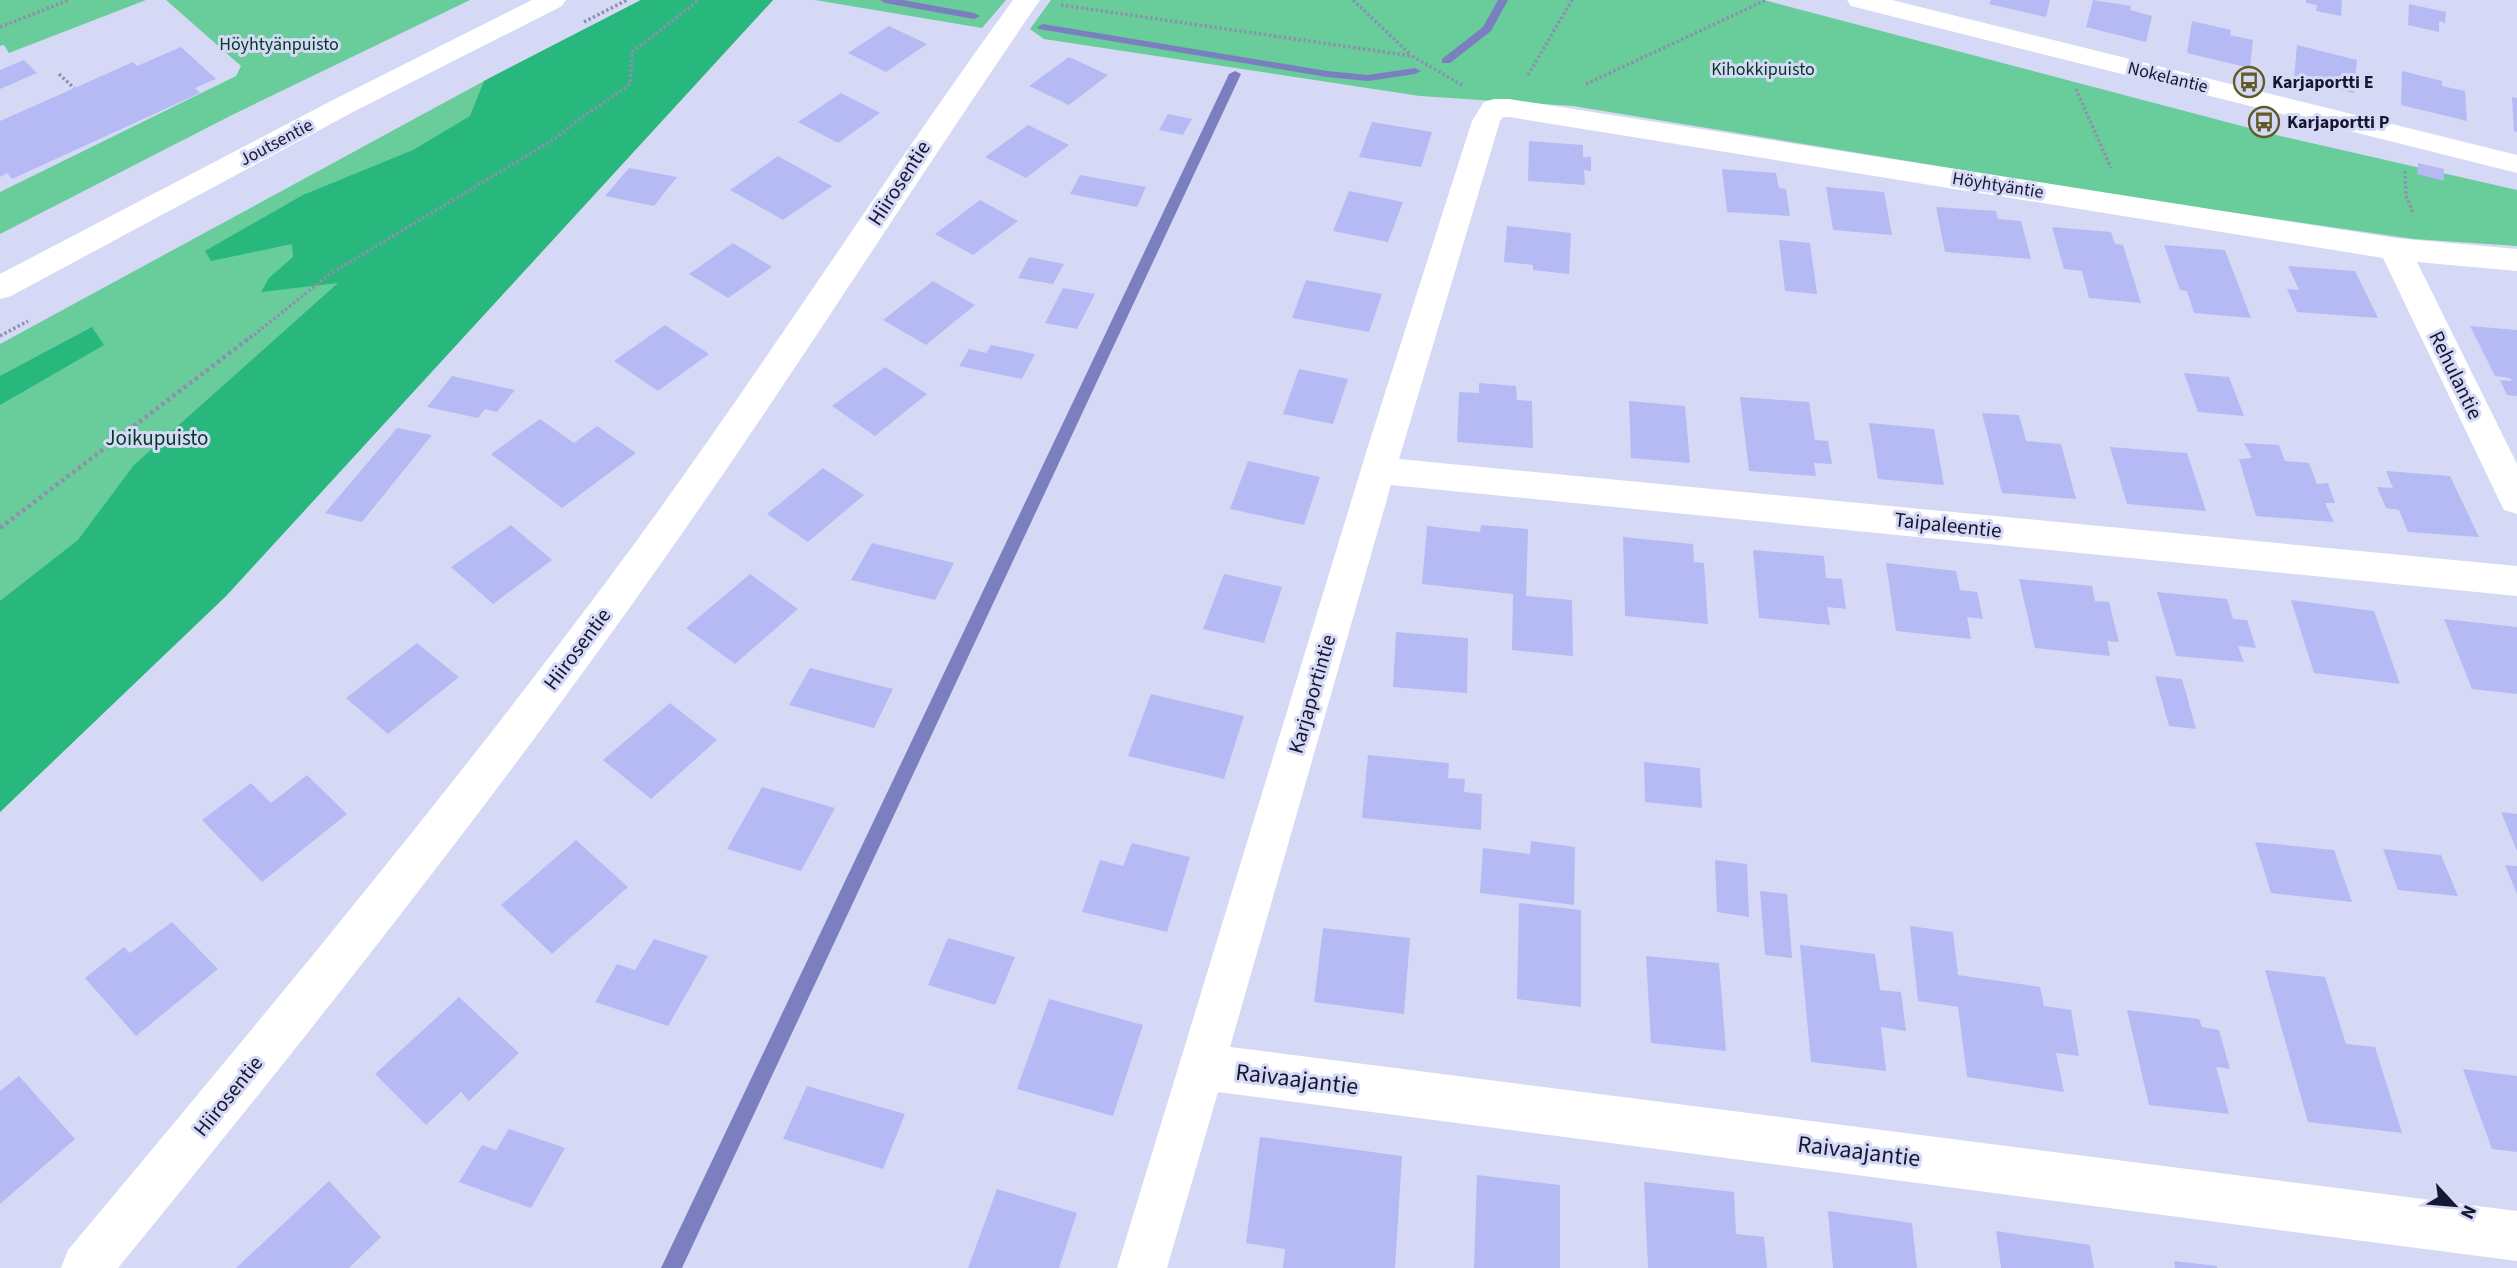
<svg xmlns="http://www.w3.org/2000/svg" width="2517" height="1268" font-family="'Source Sans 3',sans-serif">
<rect width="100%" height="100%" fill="#d6d9f6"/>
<g fill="#68cc9b">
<polygon points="0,0 146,0 9,53 4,45 0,46"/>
<polygon points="166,0 470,0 232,115 0,234 0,192 236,76 241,66"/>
<polygon points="641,0 773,0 226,596 0,812 0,344 484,81"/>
<polygon points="815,0 1006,0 982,28"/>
<polygon points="1051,0 1764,0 2272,134 2517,190 2517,246 2414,239 2164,203 1573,106 1420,96 1044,39 1030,29"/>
</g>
<g fill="#28b77d">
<polygon points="641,0 773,0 226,596 0,812 0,601 78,540 134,465 338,283 261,292 269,278 293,257 292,244 211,261 205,251 303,195 413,150 470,116 484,81"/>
<polygon points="92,327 104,345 0,405 0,376"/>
</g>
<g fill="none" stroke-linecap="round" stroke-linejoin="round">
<g fill="#7b7fc0" fill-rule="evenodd">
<polygon points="880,0 903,0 974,13 980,16 974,19 885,3"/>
<polygon points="1498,0 1508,0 1491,31 1450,63 1442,63 1442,59 1483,27"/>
<polygon points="1043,24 1327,71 1368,75 1415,68 1421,71 1415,74 1368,81 1327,77 1039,29 1037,27"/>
<polygon points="1235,71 1241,74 682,1268 661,1268 1229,74"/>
</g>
</g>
<g fill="#b5baf4">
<polygon points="1991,0 2050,0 2046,17 1989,4"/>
<polygon points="2093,0 2131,6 2130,10 2152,16 2146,42 2086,27"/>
<polygon points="2306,0 2342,0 2341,16 2316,11 2317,5 2306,3"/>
<polygon points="2409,4 2446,12 2445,23 2439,21 2439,32 2408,25"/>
<polygon points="2192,21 2231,30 2230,35 2253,40 2250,68 2187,53"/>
<polygon points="889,26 927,44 886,72 848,53"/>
<polygon points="2297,45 2357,60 2354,93 2294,78"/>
<polygon points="181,47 216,79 195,88 200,93 12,179 7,173 0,177 0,121 133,62 137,66"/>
<polygon points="1069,57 1108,75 1069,105 1029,86"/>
<polygon points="24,60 37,73 0,89 0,70"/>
<polygon points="2402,71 2442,81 2442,86 2465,91 2467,121 2401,105"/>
<polygon points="841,93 880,113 838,143 798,122"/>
<polygon points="2512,97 2517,98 2517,132 2514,131"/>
<polygon points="1168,114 1192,119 1183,135 1159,130"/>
<polygon points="1372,122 1432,132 1421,167 1359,157"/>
<polygon points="1028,125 1069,145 1026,178 985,157"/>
<polygon points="1529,141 1583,145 1583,157 1591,157 1591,171 1584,170 1585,185 1528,181"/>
<polygon points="778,156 832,186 783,220 730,190"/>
<polygon points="2418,163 2444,169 2444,181 2417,174"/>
<polygon points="629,168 677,177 654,206 605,196"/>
<polygon points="1722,169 1776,173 1779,188 1786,189 1790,216 1727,212"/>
<polygon points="1080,175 1146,187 1137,207 1070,194"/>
<polygon points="1826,187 1884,192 1892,235 1833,230"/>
<polygon points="1349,191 1403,202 1388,242 1333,231"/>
<polygon points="980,200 1018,221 973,255 935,234"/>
<polygon points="1936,207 1996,211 1998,219 2021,221 2031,259 1945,252"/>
<polygon points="1507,226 1571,233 1569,274 1533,270 1533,265 1504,262"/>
<polygon points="2052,227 2111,232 2115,244 2123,245 2141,303 2089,298 2082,271 2064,269"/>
<polygon points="1779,240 1810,243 1817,294 1785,291"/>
<polygon points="733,243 772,267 728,298 689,274"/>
<polygon points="2164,245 2225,250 2251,318 2194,313 2187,291 2180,290"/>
<polygon points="1029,257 1064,264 1053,284 1018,278"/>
<polygon points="2288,266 2355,271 2378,318 2297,312 2287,289 2299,290"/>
<polygon points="1306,280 1382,294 1369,332 1292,318"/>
<polygon points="933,281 975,305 926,345 883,320"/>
<polygon points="1063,288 1095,294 1077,329 1045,323"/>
<polygon points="665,325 709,354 658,391 614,361"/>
<polygon points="2470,326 2517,330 2517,396 2507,395 2500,380 2512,381 2510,378 2495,376"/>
<polygon points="991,345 1035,354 1022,379 959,366 969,349 986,353"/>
<polygon points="885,367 927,394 875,436 832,406"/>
<polygon points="1299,369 1348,379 1333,424 1283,414"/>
<polygon points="2184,373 2229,377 2244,416 2198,412"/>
<polygon points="452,376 515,390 497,412 485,409 478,418 427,407"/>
<polygon points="1479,383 1516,386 1517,400 1532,401 1533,448 1457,442 1459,392 1479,393"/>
<polygon points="1740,397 1809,402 1815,440 1828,441 1832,464 1814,463 1816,476 1749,471"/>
<polygon points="1629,401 1685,406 1690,463 1631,458"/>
<polygon points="1982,413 2019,415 2026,441 2061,444 2076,499 2002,493"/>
<polygon points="540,419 574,443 597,426 636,453 562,508 491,454"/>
<polygon points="1869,423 1934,429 1944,485 1878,479"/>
<polygon points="397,428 432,435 362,522 325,513"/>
<polygon points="2244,443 2279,445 2285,461 2309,463 2317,484 2328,483 2335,503 2325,503 2334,522 2256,516 2239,459 2252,458"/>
<polygon points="2110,447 2187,453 2206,511 2127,504"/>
<polygon points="1248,461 1320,477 1304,525 1230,509"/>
<polygon points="823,468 864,495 808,542 767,514"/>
<polygon points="2386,471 2450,476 2479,537 2408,532 2399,510 2386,508 2377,487 2393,488"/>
<polygon points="511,525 552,560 493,604 451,567"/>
<polygon points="1481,525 1528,529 1526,596 1572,600 1573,656 1512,650 1513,594 1422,584 1427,526 1480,532"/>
<polygon points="1623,537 1693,544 1694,562 1704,563 1708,624 1625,616"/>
<polygon points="872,543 954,563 935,600 851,580"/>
<polygon points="1753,550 1824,556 1826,578 1842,579 1846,609 1827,607 1830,625 1759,618"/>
<polygon points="1886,563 1956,571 1960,590 1977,592 1983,619 1967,617 1971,639 1896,631"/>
<polygon points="750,574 798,609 735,664 686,628"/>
<polygon points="1224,574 1282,587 1264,643 1203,629"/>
<polygon points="2019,579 2092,586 2095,601 2109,602 2119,642 2107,641 2110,656 2035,648"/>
<polygon points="2157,592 2227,599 2233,619 2247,620 2256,648 2238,646 2244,662 2176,656"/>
<polygon points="2291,600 2374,611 2400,684 2314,673"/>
<polygon points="2444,619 2517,627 2517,694 2472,689"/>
<polygon points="1396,632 1468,638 1467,693 1393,687"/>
<polygon points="417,643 459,677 388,734 346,698"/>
<polygon points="810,668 893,689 874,728 789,705"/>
<polygon points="2155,676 2182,679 2196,729 2169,726"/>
<polygon points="1151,694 1244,716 1224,779 1128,756"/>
<polygon points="670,703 717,740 651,799 603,760"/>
<polygon points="1368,755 1449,763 1448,778 1465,779 1464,792 1482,794 1481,830 1362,818"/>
<polygon points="1644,762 1700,768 1702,808 1645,802"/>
<polygon points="307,775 347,814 262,882 202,820 251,783 271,803"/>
<polygon points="762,787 835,808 801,871 727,849"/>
<polygon points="2501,812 2517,814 2517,851"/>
<polygon points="576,840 628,887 552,954 501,905"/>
<polygon points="1531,841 1575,847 1574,905 1480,893 1483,848 1530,854"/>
<polygon points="2255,842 2334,850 2352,902 2271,893"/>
<polygon points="1132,843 1190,857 1167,932 1082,912 1100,860 1123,866"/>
<polygon points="2383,849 2441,855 2458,896 2398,890"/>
<polygon points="1715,860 1747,864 1749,917 1717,912"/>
<polygon points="2505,865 2517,866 2517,894"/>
<polygon points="1760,891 1787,894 1792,958 1765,955"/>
<polygon points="1519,903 1581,910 1581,1007 1517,999"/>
<polygon points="172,922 218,969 136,1036 85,978 124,947 130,953"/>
<polygon points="1910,926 1953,932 1958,975 2040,987 2044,1006 2071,1010 2079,1056 2056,1053 2064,1092 1967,1077 1958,1007 1918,1001"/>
<polygon points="1323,928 1410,938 1404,1014 1314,1002"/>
<polygon points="948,938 1015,957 995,1005 928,985"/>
<polygon points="654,939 708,956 668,1026 595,1002 617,964 635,970"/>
<polygon points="1800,945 1875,954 1880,990 1901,992 1906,1031 1881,1027 1886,1071 1811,1062"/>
<polygon points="1646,956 1719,963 1726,1051 1651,1043"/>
<polygon points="2265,970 2325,977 2346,1044 2375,1047 2402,1133 2308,1122"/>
<polygon points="459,997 519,1053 469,1101 461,1092 426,1125 375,1074"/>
<polygon points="1049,999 1143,1025 1113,1116 1017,1089"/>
<polygon points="2127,1010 2199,1019 2202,1027 2219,1030 2230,1069 2216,1067 2229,1114 2149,1105"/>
<polygon points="2463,1069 2517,1076 2517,1152 2492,1149"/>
<polygon points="19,1076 75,1139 0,1204 0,1091"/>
<polygon points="807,1086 905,1114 883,1169 783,1139"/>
<polygon points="509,1129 565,1148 531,1208 459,1182 482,1145 496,1150"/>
<polygon points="1260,1137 1402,1156 1395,1268 1283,1268 1285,1249 1246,1243"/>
<polygon points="1477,1175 1560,1185 1560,1268 1474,1268"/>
<polygon points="329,1181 381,1237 349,1268 236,1268"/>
<polygon points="1644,1182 1734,1192 1736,1234 1764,1237 1767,1268 1648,1268"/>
<polygon points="997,1189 1077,1213 1059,1268 968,1268"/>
<polygon points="1828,1211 1912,1223 1917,1268 1833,1268"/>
<polygon points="1996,1231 2090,1245 2094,1268 2001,1268"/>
<polygon points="2174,1261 2217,1266 2217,1268 2175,1268"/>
</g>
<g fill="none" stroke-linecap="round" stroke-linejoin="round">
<g stroke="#8e90ac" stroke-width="3.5" stroke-dasharray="2.5 2.5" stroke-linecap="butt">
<polyline points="1353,0 1411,55"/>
<polyline points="1061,5 1412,56 1464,86"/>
<polyline points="584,22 627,0"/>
<polyline points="0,27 69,0"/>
<polyline points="59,74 74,88"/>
<polyline points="1528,75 1572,0"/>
<polyline points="1586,84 1766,0"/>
<polyline points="2076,89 2111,168"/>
<polyline points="2405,171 2406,195 2413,213"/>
<polyline points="0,336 28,321"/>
<path d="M250,338l80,-64 228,-137c22,-21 48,-35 72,-53l2,-32 67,-52"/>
</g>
<polyline stroke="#8e90ac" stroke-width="4.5" stroke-dasharray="3.5 3.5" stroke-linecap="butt" points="0,528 252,336"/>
<g fill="#fff" fill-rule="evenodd">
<path d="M1013,0h27c-128,186 -248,378 -378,562 -171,243 -356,476 -544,706h-57l7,-18c194,-232 388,-464 567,-707 130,-178 249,-365 378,-543z"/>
<polygon points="1847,0 1892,0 2517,155 2517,173 1851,6"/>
<polygon points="1494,99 1509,99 2395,238 2517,249 2517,271 2417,262 2517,464 2517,514 2504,510 2499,500 2383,258 1509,117 1503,117 1500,121 1399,459 2517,566 2517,596 1391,485 1230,1047 2517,1211 2517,1261 1218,1092 1167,1268 1117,1268 1369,443 1472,121 1484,102"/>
</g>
<polygon fill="#fff" fill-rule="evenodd" points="532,0 566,0 562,6 353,112 11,296 0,299 0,274 333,100"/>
</g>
<defs>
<g id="bus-ring" transform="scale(1.575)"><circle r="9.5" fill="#d6d9f6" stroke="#615926" stroke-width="1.5"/><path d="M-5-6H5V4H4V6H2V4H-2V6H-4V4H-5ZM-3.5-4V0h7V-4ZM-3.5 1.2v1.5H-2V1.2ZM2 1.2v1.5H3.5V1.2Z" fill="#615926"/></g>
</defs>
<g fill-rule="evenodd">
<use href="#bus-ring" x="2249" y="82"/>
<use href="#bus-ring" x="2264" y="122"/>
</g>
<g text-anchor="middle" stroke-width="6" stroke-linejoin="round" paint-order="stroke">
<g font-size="18" fill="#003a23" stroke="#d6d9f6">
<text x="279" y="50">Höyhtyänpuisto</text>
<text x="1763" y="75">Kihokkipuisto</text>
</g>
<g font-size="18" fill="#161731" stroke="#d6d9f6">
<text transform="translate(2168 77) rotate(14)" y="6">Nokelantie</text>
<text transform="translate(276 142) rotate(-28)" y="6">Joutsentie</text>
<text transform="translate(1998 185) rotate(9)" y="6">Höyhtyäntie</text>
</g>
<g font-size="18" font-weight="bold" fill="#161731" stroke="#d6d9f6" text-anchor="start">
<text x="2272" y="88">Karjaportti E</text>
<text x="2287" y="128">Karjaportti P</text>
</g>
<g font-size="21" fill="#161731" stroke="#d6d9f6">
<text transform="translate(899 183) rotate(-57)" y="7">Hiirosentie</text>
<text transform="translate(2456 375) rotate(64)" y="7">Rehulantie</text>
<text transform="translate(1948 525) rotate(6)" y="7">Taipaleentie</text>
<text transform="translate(577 649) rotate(-53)" y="7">Hiirosentie</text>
<text transform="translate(1312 694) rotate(-74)" y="7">Karjaportintie</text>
<text transform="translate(228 1096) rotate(-51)" y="7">Hiirosentie</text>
</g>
<g font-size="21" fill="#003a23" stroke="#d6d9f6">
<text x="157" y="445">Joikupuisto</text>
</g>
<g font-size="24" fill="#161731" stroke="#d6d9f6">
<text transform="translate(1297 1079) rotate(7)" y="8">Raivaajantie</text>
<text transform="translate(1859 1151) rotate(7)" y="8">Raivaajantie</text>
</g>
</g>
<g transform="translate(2454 1205) rotate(116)" stroke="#d6d9f6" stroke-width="5" paint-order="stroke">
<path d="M0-5L12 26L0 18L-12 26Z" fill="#161731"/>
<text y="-10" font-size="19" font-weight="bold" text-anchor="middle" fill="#161731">N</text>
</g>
</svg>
